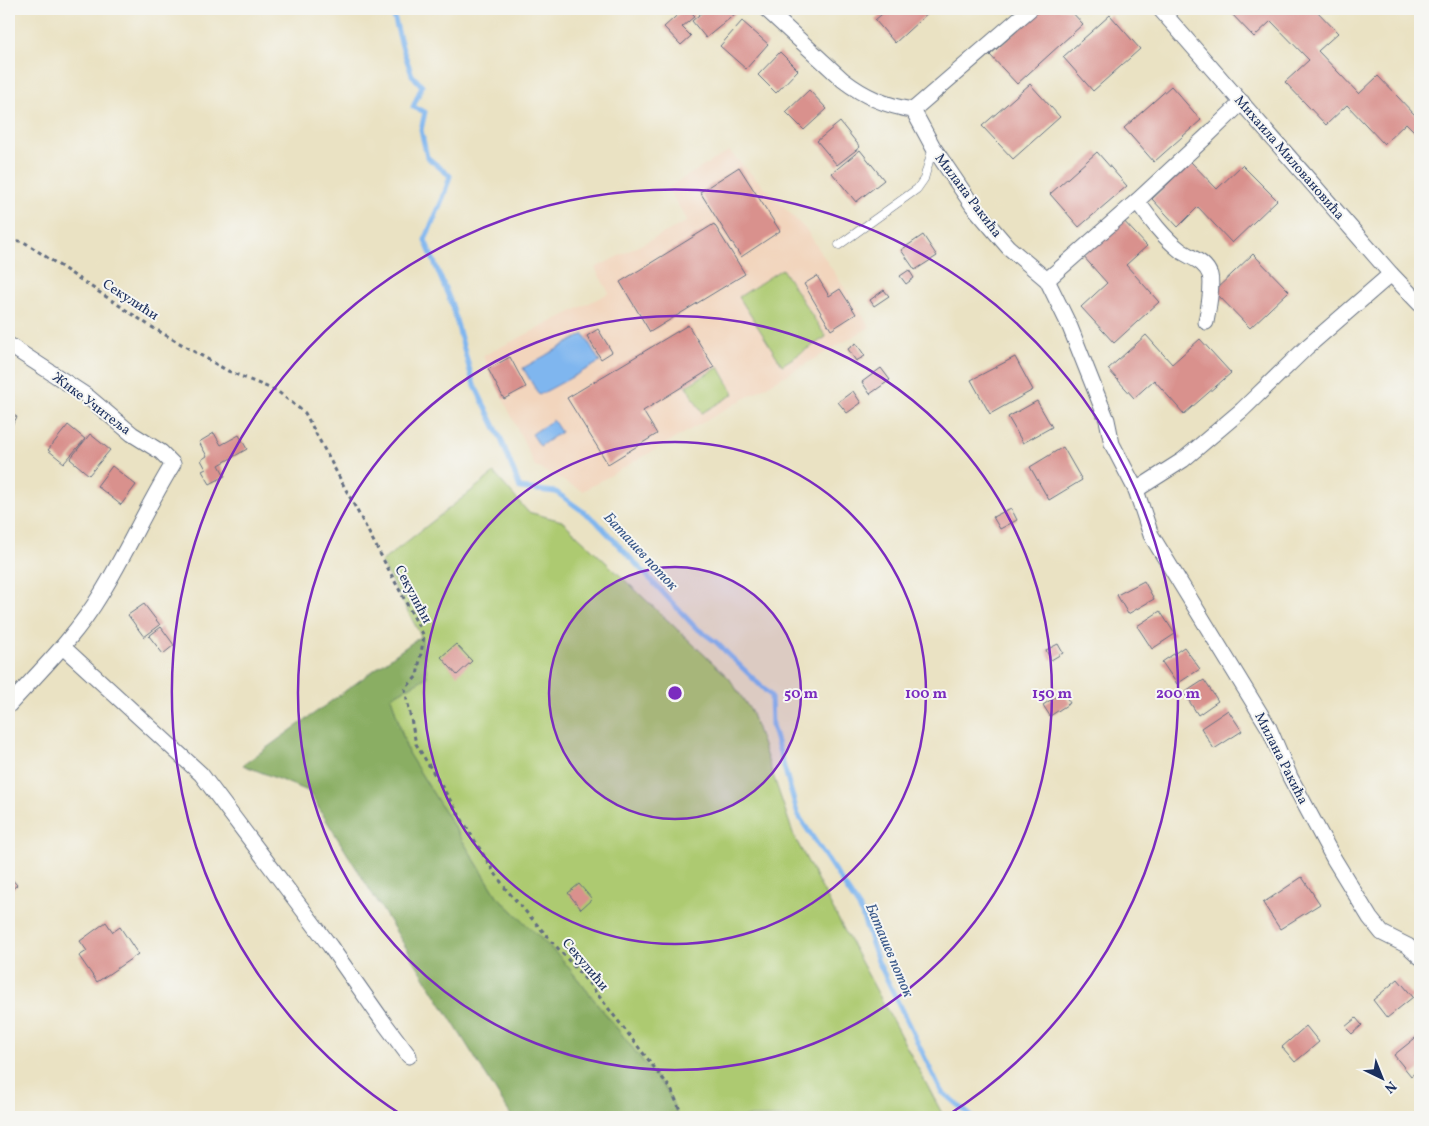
<svg xmlns="http://www.w3.org/2000/svg" width="1429" height="1126" font-family="Vollkorn,serif">
<rect width="100%" height="100%" fill="#f6f6f2"/>
<filter id="ink" filterUnits="userSpaceOnUse"><feTurbulence type="fractalNoise" baseFrequency=".02" numOctaves="2"/><feDisplacementMap in="SourceGraphic" scale="10" xChannelSelector="R" yChannelSelector="G"/><feConvolveMatrix kernelMatrix="1 2 1 2 8 2 1 2 1" color-interpolation-filters="sRGB"/></filter>
<filter id="wash" filterUnits="userSpaceOnUse"><feTurbulence type="fractalNoise" baseFrequency=".0096" numOctaves="4" result="noise"/><feDisplacementMap in="SourceGraphic" scale="20" xChannelSelector="R" yChannelSelector="G"/><feGaussianBlur stdDeviation="1.12" result="paint"/><feColorMatrix in="noise" values="0 0 0 0 0 0 0 0 0 0 0 0 0 0 0 0 0 1.4 0 .05"/><feComposite in="paint" operator="in"/></filter>
<g filter="url(#wash)">
<rect width="100%" height="100%" fill="#eae2c3"/>
<polygon fill="#f2d5bd" points="729,151 807,231 870,327 583,491 535,466 483,356 609,293 595,268 688,221 667,188"/>
<g fill="#adca71" stroke="#647c68">
<polygon points="782,269 826,337 782,365 739,297"/>
<polygon points="719,367 734,394 702,413 686,386"/>
<polygon points="494,473 528,512 562,521 729,678 751,711 794,836 944,1117 678,1117 669,1094 561,958 497,896 408,753 391,697 427,676 421,636 381,562"/>
</g>
<polygon fill="#8aae63" stroke="#526e60" points="421,636 427,677 391,697 408,753 497,896 561,958 669,1094 678,1117 512,1117 308,791 243,765"/>
<g fill="#7fb6ef" stroke="#4d72a6">
<polygon points="584,334 600,362 539,395 523,368"/>
<polygon points="553,420 561,432 540,446 532,434"/>
</g>
<g fill="none" stroke-linecap="round" stroke-linejoin="round">
<polyline stroke="#7fb6ef" stroke-width="5" points="392,9 402,46 412,75 422,86 413,107 425,112 421,130 427,157 450,176 443,198 425,240 452,305 473,382 501,439 520,488 556,492 595,520 695,627 716,642 771,696 772,725 798,815 860,909 878,961 941,1091 972,1117"/>
</g>
<g id="blocks">
<g fill="#d9918d">
<polygon points="684,9 688,9 695,16 682,27 691,36 681,45 664,27"/>
<polygon points="706,9 730,9 735,14 706,38 692,21"/>
<polygon points="888,9 930,9 931,10 895,43 875,20"/>
<polygon points="1041,9 1069,9 1083,24 1017,84 990,55"/>
<polygon points="1227,9 1315,9 1338,33 1318,51 1359,94 1378,76 1415,115 1420,110 1420,137 1406,123 1384,144 1347,105 1326,125 1285,82 1309,60 1271,21 1254,37"/>
<polygon points="1110,15 1140,49 1093,91 1063,57"/>
<polygon points="742,21 768,44 746,69 720,46"/>
<polygon points="780,52 798,70 776,93 758,75"/>
<polygon points="1030,84 1060,117 1013,159 982,126"/>
<polygon points="1171,86 1201,120 1154,162 1124,128"/>
<polygon points="809,90 827,109 804,130 786,112"/>
<polygon points="840,122 860,147 837,165 817,141"/>
<polygon points="860,150 884,180 856,202 832,173"/>
<polygon points="1097,152 1127,186 1079,227 1050,194"/>
<polygon points="1191,162 1217,189 1242,165 1277,200 1232,243 1198,207 1178,227 1152,199"/>
<polygon points="739,167 780,231 741,257 700,192"/>
<polygon points="1122,219 1147,246 1126,265 1159,302 1114,343 1081,307 1107,283 1082,255"/>
<polygon points="714,224 745,274 650,332 620,282"/>
<polygon points="923,235 937,256 915,270 901,250"/>
<polygon points="1253,254 1289,291 1250,328 1214,291"/>
<polygon points="909,270 914,278 906,284 900,276"/>
<polygon points="817,276 829,296 840,289 856,314 831,330 804,284"/>
<polygon points="884,290 889,296 874,306 870,300"/>
<polygon points="688,325 714,367 643,411 657,434 608,464 567,398"/>
<polygon points="598,329 612,352 601,359 587,336"/>
<polygon points="1146,335 1172,364 1200,339 1231,373 1184,414 1154,380 1134,398 1108,369"/>
<polygon points="856,343 865,356 856,361 848,349"/>
<polygon points="510,357 526,387 504,399 488,369"/>
<polygon points="1015,357 1033,390 990,414 971,380"/>
<polygon points="881,368 890,380 870,394 862,382"/>
<polygon points="853,391 861,403 847,413 838,402"/>
<polygon points="1037,401 1052,427 1023,443 1008,417"/>
<polygon points="9,412 17,417 9,430"/>
<polygon points="68,425 85,439 64,463 48,450"/>
<polygon points="214,433 221,445 239,435 247,449 219,465 225,476 210,484 202,471 206,469 201,460 207,456 199,442"/>
<polygon points="90,434 110,450 89,475 70,459"/>
<polygon points="1063,447 1082,480 1049,500 1030,467"/>
<polygon points="112,466 136,485 121,505 97,486"/>
<polygon points="1011,508 1017,520 1000,529 993,517"/>
<polygon points="1144,581 1154,599 1128,614 1117,595"/>
<polygon points="144,604 160,625 144,637 128,615"/>
<polygon points="1160,611 1175,634 1152,649 1137,626"/>
<polygon points="161,627 174,645 163,654 149,636"/>
<polygon points="456,644 472,661 457,675 441,657"/>
<polygon points="1058,644 1063,653 1051,660 1046,650"/>
<polygon points="1184,647 1200,669 1177,684 1162,662"/>
<polygon points="1204,680 1218,701 1198,715 1184,693"/>
<polygon points="1063,692 1070,703 1050,716 1043,705"/>
<polygon points="1228,710 1242,731 1214,749 1201,728"/>
<polygon points="9,876 17,885 9,892"/>
<polygon points="1302,877 1320,904 1280,929 1263,903"/>
<polygon points="579,884 592,899 581,909 568,893"/>
<polygon points="106,922 113,932 120,927 138,954 97,982 79,956 87,951 80,941"/>
<polygon points="1398,979 1413,997 1387,1018 1373,1000"/>
<polygon points="1356,1018 1362,1025 1352,1034 1345,1027"/>
<polygon points="1306,1026 1319,1042 1295,1062 1282,1047"/>
<polygon points="1419,1035 1420,1037 1420,1069 1411,1076 1394,1055"/>
</g>
</g>
</g>
<g filter="url(#ink)">
<use href="#blocks" fill-opacity="0" stroke="#636e81" stroke-width="1"/>
<g fill="none" stroke-linecap="round" stroke-linejoin="round">
<g stroke="#636e81" stroke-width="9">
<polyline id="service" points="839,245 917,189 924,179 933,147"/>
</g>
<g stroke="#636e81" stroke-width="17">
<g id="minor">
<path d="M766,9l77,71c22,17 43,26 70,30l20,37 40,59 35,41 39,33 23,47 37,93 5,24 24,46 15,45 118,193 21,49 44,82 36,59 12,15 26,13 12,11"/>
<polyline points="1160,9 1391,274 1420,304"/>
<polyline points="913,110 1030,9"/>
<path d="M1137,201c13,18 26,36 44,50 10,7 24,10 29,24 3,11 -2,36 -4,47"/>
<polyline points="1047,280 1137,201 1208,135 1242,102"/>
<path d="M9,345l78,51 45,38 29,18 12,12c-26,42 -46,88 -72,130 -25,42 -60,76 -92,111"/>
<polyline points="1136,490 1183,460 1242,410 1307,347 1391,274"/>
<polyline points="63,647 201,774 330,946 382,1020 409,1056"/>
</g>
</g>
<polyline stroke="#636e81" stroke-width="3" stroke-dasharray="4 4" stroke-linecap="butt" points="9,239 24,242 150,326 228,371 277,391 305,413 424,636 417,676 405,689 416,744 489,864 505,888 591,986 671,1089 683,1117"/>
<use href="#service" stroke="#fff" stroke-width="8"/>
<use href="#minor" stroke="#fff" stroke-width="15"/>
</g>
</g>
<circle cx="675" cy="693" r="126" fill="#7b2cbf" fill-opacity=".12"/>
<g fill="none" stroke="#7b2cbf" stroke-width="2.5">
<circle cx="675" cy="693" r="126"/>
<circle cx="675" cy="693" r="251"/>
<circle cx="675" cy="693" r="377"/>
<path d="M405 1117A503 503 0 1 1 945 1117"/>
</g>
<g text-anchor="middle" stroke-width="4" stroke-linejoin="round" paint-order="stroke">
<g font-size="14" fill="#1b2f5e" stroke="#f6f6f2">
<text transform="translate(1290 157) rotate(49)" y="5">Михаила Миловановића</text>
<text transform="translate(969 195) rotate(53)" y="5">Милана Ракића</text>
<text transform="translate(131 299) rotate(33)" y="5">Секулићи</text>
<text transform="translate(92 403) rotate(37)" y="5">Жике Учитеља</text>
<text transform="translate(414 594) rotate(62)" y="5">Секулићи</text>
<text transform="translate(1282 758) rotate(63)" y="5">Милана Ракића</text>
<text transform="translate(586 964) rotate(50)" y="5">Секулићи</text>
</g>
<g font-size="15" font-style="italic" fill="#39588a" stroke="#f6f6f2">
<text transform="translate(641 551) rotate(47)" y="5">Баташев поток</text>
<text transform="translate(890 950) rotate(67)" y="5">Баташев поток</text>
</g>
</g>
<circle cx="675" cy="693" r="8" fill="#7b2cbf" stroke="#f6f6f2" stroke-width="2.5"/>
<g font-size="15" text-anchor="middle" font-weight="bold" fill="#7b2cbf" stroke="#f6f6f2" stroke-width="4" stroke-linejoin="round" paint-order="stroke">
<text x="801" y="698">50 m</text>
<text x="926" y="698">100 m</text>
<text x="1052" y="698">150 m</text>
<text x="1178" y="698">200 m</text>
</g>
<rect width="1429" height="1126" fill="none" stroke="#f6f6f2" stroke-width="30"/>
<g transform="translate(1382 1078) rotate(137)" stroke="#f6f6f2" stroke-width="4" paint-order="stroke">
<path d="M0-4L9 19L0 12L-9 19Z" fill="#1b2f5e"/>
<text y="-8" font-size="14" font-weight="bold" text-anchor="middle" fill="#1b2f5e">N</text>
</g>
</svg>
